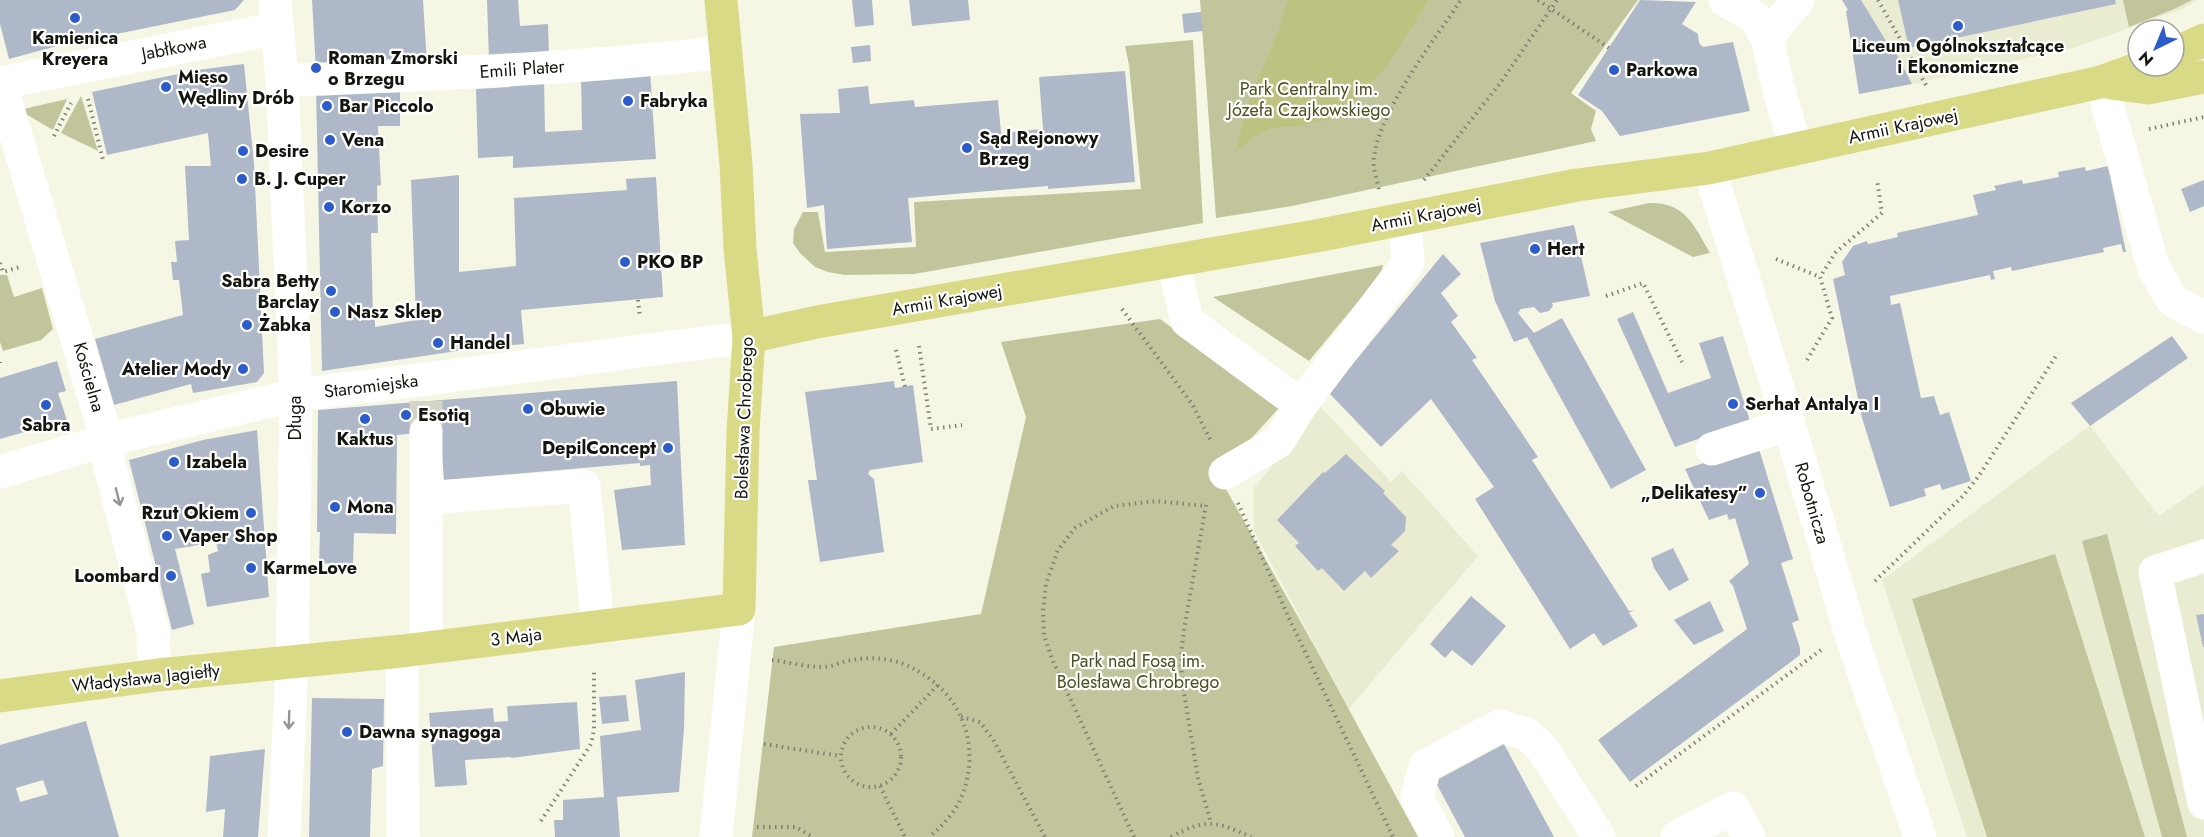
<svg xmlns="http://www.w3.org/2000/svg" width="2204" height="837" font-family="Jost,sans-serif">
<rect width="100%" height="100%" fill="#f5f7e4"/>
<g fill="#eaecd1">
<polygon points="1861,0 2198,0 2182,9 2073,48 1912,84"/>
<polygon points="1320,406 1391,482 1402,471 1478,556 1349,709 1254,531 1253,489"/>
<polygon points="2090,426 2159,516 2204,485 2204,837 1967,837 1882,580"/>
</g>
<g fill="#c2c59c">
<polygon points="1200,0 1638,0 1571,93 1596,111 1591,129 1596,141 1292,206 1216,218"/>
<polygon points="2123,0 2192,0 2174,9 2129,27"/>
<polygon points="1193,40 1203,223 914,274 845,275 828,272 815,267 800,253 793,243 794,229 803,212 818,212 825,252 916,247 914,202 1141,189 1129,65 1125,46"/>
<polygon points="81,96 98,151 61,133"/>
<polygon points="67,99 53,130 19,110"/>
<path d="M1649,203c37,-1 45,23 61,50l-17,4 -85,-45z"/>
<polygon points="1383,265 1381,274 1309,361 1213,297"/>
<polygon points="0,275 7,275 14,297 42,288 53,329 41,340 3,351 0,342"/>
<polygon points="1160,319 1280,407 1218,475 1320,656 1418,837 752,837 774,647 981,614 1026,417 1001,342"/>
<polygon points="2107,534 2187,837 2162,837 2082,541"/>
<polygon points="2055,554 2145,837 1987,837 1912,599"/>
</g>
<polygon fill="#bec280" points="1288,0 1429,0 1388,64 1341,117 1298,126 1270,128 1252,138 1235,152 1251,96 1278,32"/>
<g fill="#afb8c8" fill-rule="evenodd">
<polygon points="0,0 244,0 235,10 57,46 9,59 0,24"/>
<polygon points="312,0 423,0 427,64 316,71"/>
<polygon points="487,0 518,0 520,26 548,24 549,56 489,60"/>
<polygon points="852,0 872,0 874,25 855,27"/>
<polygon points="909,0 968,0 970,20 912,26"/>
<polygon points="1640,0 1696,2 1682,24 1698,34 1699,43 1703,47 1733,42 1750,111 1620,136 1602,111 1578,95"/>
<polygon points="1842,0 1861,0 1894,54 1896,53 1912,84 1859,94 1846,11 1848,10"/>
<polygon points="1898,0 2115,0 2116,4 1909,48"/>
<polygon points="1201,12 1203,31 1184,33 1182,14"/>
<polygon points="870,45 871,61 853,63 851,47"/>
<polygon points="244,64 254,164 264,373 257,382 193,393 191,384 114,405 95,339 183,315 179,280 173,280 171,262 177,262 175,241 189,240 185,166 211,166 208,133 107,155 92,92 197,70"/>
<polygon points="650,71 656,159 513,168 513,156 478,158 476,89 510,87 510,80 544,77 545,132 582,130 581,75"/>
<polygon points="1125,71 1135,182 1048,189 1048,186 908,198 912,242 827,249 824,205 807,208 800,114 840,113 838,89 868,86 870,104 914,100 915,107 998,100 1001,133 1043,129 1039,77"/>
<polygon points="400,81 400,126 378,126 381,185 377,186 378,233 371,233 373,317 375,317 375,327 416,320 411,180 459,175 459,272 516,266 514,198 627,190 626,179 656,177 663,297 521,310 524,344 464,350 322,371 316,87"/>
<polygon points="2108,166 2126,252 2123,252 2121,244 2103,248 2104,252 2012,271 2011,267 1993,271 1995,279 1991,280 1990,275 1890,296 1891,305 1900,303 1921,398 1934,396 1940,415 1949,412 1971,481 1942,490 1940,484 1924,489 1926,496 1890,507 1862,418 1833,279 1845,275 1842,262 1853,246 1867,241 1868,244 1898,237 1897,233 1978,215 1973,195 1996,190 1994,186 2022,180 2023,184 2059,177 2058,172 2085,167 2086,171"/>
<polygon points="2204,180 2204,206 2190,212 2181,189"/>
<polygon points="1574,225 1590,296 1552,303 1553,306 1549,311 1540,313 1534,307 1521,309 1518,313 1534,333 1562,318 1646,470 1611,489 1527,337 1514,342 1495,301 1480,243"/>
<polygon points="1443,254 1461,274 1441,293 1458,316 1451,322 1477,358 1472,360 1538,457 1532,460 1629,611 1634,610 1629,613 1638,626 1603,646 1594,633 1570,649 1475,499 1494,487 1431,399 1381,447 1329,393"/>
<polygon points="1633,312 1668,393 1711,378 1699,343 1723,336 1750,421 1675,447 1617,319"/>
<polygon points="2172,336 2188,358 2090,426 2071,403"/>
<polygon points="57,361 66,391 58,393 67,420 0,439 0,378"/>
<polygon points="677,381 685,545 622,550 614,490 651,485 650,465 640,466 640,463 444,480 440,431 397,435 396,534 354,533 353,565 319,563 320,532 317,532 318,410"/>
<polygon points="894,381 895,388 913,385 923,462 870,470 868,474 874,479 884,552 820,562 808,480 817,480 805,392"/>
<polygon points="257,430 269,597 207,607 201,574 210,572 208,555 218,551 216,542 175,549 194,624 172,630 129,460 203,440"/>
<polygon points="1758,446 1793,559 1781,563 1799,620 1792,623 1800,648 1800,655 1630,782 1598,740 1747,629 1733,586 1729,581 1749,564 1735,518 1729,520 1727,514 1709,520 1685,469"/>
<polygon points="1346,454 1385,491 1383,493 1406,517 1405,531 1391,545 1399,551 1371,578 1365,571 1344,591 1322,568 1318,571 1295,546 1299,543 1277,520 1323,472 1325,473"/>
<polygon points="1673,548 1689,580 1669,591 1654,568 1651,558"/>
<polygon points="1471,596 1506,626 1472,666 1452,650 1445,658 1430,644"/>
<polygon points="1710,601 1724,631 1694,645 1674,620"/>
<polygon points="2204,614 2204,647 2203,647 2196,615"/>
<polygon points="685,672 684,728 679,792 617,797 620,837 555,837 554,820 563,820 563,800 604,797 600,736 641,730 635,680"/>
<polygon points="626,695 629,721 602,724 599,697"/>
<polygon points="312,698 384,699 383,766 372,769 370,837 309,837"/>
<polygon points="577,702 580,749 511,758 511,757 465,760 467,785 435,787 429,713 493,708 494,722 508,721 507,707 509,706"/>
<path d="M86,721l33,116h-119v-92zM43,780l5,14 -28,8 -4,-14z"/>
<polygon points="1504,744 1554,837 1465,837 1435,781"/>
<polygon points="265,749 258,837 223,837 225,809 206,812 210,756"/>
</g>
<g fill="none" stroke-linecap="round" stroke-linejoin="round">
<polyline stroke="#d3d5c4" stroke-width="33" stroke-dasharray="33 16" stroke-linecap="butt" points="426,432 426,401"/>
<g stroke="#7f8174" stroke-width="4" stroke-dasharray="1.5 4.5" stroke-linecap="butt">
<polyline points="1538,0 1609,48"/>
<polyline points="1878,0 1926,85"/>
<polyline points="88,99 103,160"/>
<polyline points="2149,129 2204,117"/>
<polyline points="54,136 71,103"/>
<polyline points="1424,180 1501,82 1557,0"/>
<path d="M1379,189c-2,-10 -7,-22 -5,-32 6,-47 60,-117 87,-157"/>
<polyline points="1776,259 1820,277"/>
<polyline points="0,263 3,272 20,267"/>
<polyline points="1606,296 1643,283 1682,362"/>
<polyline points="638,300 640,317"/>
<polyline points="1122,309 1192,404 1211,441"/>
<polyline points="919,346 931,429 962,425"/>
<polyline points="896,350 905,387"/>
<polyline points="1807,360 1832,318 1820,277 1836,252 1882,213 1877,180"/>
<polyline points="0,362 0,363"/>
<polyline points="1238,503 1288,616 1393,837"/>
<polyline points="1206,505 1184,630 1181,655 1182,681 1198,778 1211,823"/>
<polyline points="1875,581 1963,496 1978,477 2058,353"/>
<path d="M772,660c16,2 33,7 50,7 11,0 20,-6 31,-7 13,-3 27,-2 41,1 13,3 25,10 36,18 39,29 50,80 29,123 -7,14 -18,25 -30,35"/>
<polyline points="961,717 980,722 994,741 1045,837"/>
<circle cx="871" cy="757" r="30"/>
<polyline points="891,734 938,685"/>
<polyline points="764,744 840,756"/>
<polyline points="880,786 905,837"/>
<polyline points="1636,786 1821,650"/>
<polyline points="541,821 591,744 594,730 594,671"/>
<polyline points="757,827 796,827 813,837"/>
<polyline points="1134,837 1052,659 1044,635 1043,611 1046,584 1058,550 1075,528 1114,506 1156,501 1205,506"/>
<path d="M1171,837c35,-19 45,-16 80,0"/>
</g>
<g stroke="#fff" stroke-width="33">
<polyline points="275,0 282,81 296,395 292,662 284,837"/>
<polyline points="1725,0 1756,18 1767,38 1778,87 1796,149"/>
<polyline points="1767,38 1798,0"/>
<path d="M282,81c148,-7 296,-12 443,-29"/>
<polyline points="0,82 107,440 109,463 154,635 153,648 158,675"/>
<polyline points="2101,82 2154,269 2173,301 2204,317"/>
<polyline points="0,83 278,28"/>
<polyline points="1709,168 1789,424 1853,641 1920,837"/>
<polyline points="1173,261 1187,321 1301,405"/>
<polyline points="426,432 426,647"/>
<polyline points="1712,449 1789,424"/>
<polyline points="0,472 107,440 296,395 426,379 749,337"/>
<polyline points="1225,473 1278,442 1301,405 1408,263 1405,220"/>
<polyline points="426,498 584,486 598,627"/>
<polyline points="2204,556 2155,572 2204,803"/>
<polyline points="402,651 403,837"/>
<polyline points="716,837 739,609"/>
<polyline points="1438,837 1417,798 1425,766 1499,726 1527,734 1542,748 1599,837"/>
<polyline points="1677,837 1733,808 1749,837"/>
</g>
<g stroke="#d9da85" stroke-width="33">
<polyline points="2174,54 2204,40"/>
<polyline points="2111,83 2148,88 2204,77"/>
<polyline points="749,337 817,322 1316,236 1577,185 1709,168 2101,82 2145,66"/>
<polyline points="0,696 158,675 402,651 739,609 743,431 749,337 740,249 736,164 721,0"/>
</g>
</g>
<defs><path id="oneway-shaft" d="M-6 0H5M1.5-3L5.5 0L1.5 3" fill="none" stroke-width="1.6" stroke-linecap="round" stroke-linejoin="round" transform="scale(1.5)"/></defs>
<g stroke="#959693">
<use href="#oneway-shaft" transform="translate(118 497) rotate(76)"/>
<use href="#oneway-shaft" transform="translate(289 720) rotate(92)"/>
</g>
<g fill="#2c5bca" stroke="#fff" stroke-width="2">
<circle cx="75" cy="18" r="6"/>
<circle cx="1958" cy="26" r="6"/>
<circle cx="316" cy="68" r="6"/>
<circle cx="1614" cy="70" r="6"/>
<circle cx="166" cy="87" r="6"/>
<circle cx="628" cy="101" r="6"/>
<circle cx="327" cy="106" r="6"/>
<circle cx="330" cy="140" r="6"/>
<circle cx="967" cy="148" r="6"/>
<circle cx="243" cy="151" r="6"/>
<circle cx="242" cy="179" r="6"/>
<circle cx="329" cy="207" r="6"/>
<circle cx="1535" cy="249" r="6"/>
<circle cx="625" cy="262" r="6"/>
<circle cx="331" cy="291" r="6"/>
<circle cx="335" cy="312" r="6"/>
<circle cx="247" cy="325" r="6"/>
<circle cx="438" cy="343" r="6"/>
<circle cx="243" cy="369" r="6"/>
<circle cx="1733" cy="404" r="6"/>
<circle cx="46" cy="405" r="6"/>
<circle cx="528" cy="409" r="6"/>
<circle cx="406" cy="415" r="6"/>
<circle cx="365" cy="419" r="6"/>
<circle cx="668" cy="448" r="6"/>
<circle cx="174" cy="462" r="6"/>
<circle cx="1760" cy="493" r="6"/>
<circle cx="335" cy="507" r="6"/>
<circle cx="251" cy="513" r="6"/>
<circle cx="167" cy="536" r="6"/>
<circle cx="251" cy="568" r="6"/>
<circle cx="171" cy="576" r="6"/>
<circle cx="347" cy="732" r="6"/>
</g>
<g text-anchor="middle" stroke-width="4.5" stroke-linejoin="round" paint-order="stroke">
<g font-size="18" font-weight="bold" fill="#14150e" stroke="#fff" text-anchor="start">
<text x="75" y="44" text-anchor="middle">Kamienica<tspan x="75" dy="21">Kreyera</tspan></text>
<text x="1958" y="52" text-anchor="middle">Liceum Ogólnokształcące<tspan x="1958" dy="21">i Ekonomiczne</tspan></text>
<text x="328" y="64">Roman Zmorski<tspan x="328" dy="21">o Brzegu</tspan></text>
<text x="1626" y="76">Parkowa</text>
<text x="178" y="83">Mięso<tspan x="178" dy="21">Wędliny Drób</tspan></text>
<text x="640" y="107">Fabryka</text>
<text x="339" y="112">Bar Piccolo</text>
<text x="979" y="144">Sąd Rejonowy<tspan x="979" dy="21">Brzeg</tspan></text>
<text x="342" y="146">Vena</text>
<text x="255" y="157">Desire</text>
<text x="254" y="185">B. J. Cuper</text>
<text x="341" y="213">Korzo</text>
<text x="1547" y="255">Hert</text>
<text x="637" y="268">PKO BP</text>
<text x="319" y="287" text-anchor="end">Sabra Betty<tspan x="319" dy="21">Barclay</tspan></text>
<text x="347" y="318">Nasz Sklep</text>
<text x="259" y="331">Żabka</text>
<text x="450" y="349">Handel</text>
<text x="231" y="375" text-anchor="end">Atelier Mody</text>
<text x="1745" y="410">Serhat Antalya I</text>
<text x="540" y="415">Obuwie</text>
<text x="418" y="421">Esotiq</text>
<text x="46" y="431" text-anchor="middle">Sabra</text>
<text x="365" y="445" text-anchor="middle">Kaktus</text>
<text x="656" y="454" text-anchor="end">DepilConcept</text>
<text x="186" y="468">Izabela</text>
<text x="1748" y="499" text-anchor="end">„Delikatesy”</text>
<text x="347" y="513">Mona</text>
<text x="239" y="519" text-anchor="end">Rzut Okiem</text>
<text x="179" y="542">Vaper Shop</text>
<text x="263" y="574">KarmeLove</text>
<text x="159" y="582" text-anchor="end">Loombard</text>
<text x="359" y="738">Dawna synagoga</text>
</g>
<g font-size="18" fill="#14150e" stroke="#fff">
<text transform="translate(174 48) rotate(-11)" y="6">Jabłkowa</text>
<text transform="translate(522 69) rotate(-4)" y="6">Emili Plater</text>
<text transform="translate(1903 126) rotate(-12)" y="6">Armii Krajowej</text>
<text transform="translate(1426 215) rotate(-11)" y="6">Armii Krajowej</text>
<text transform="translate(947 300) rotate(-10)" y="6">Armii Krajowej</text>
<text transform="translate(89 377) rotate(74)" y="6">Kościelna</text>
<text transform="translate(371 386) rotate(-7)" y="6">Staromiejska</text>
<text transform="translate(295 418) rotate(-90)" y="6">Długa</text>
<text transform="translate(744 418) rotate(-88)" y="6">Bolesława Chrobrego</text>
<text transform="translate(1812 503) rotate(74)" y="6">Robotnicza</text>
<text transform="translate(516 637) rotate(-7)" y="6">3 Maja</text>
<text transform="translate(146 678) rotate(-6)" y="6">Władysława Jagiełły</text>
</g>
<g font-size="18" fill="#4d4f1e" stroke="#fff">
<text x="1309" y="95">Park Centralny im.<tspan x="1309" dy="21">Józefa Czajkowskiego</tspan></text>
<text x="1138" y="667">Park nad Fosą im.<tspan x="1138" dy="21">Bolesława Chrobrego</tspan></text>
</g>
</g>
<g transform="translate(2156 48) rotate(223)"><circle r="28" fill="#ffffff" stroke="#a1a19f" stroke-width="1.5"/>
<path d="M0-4.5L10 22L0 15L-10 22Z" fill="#2c5bca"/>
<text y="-9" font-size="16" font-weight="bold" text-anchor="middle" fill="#14150e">N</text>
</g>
</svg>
